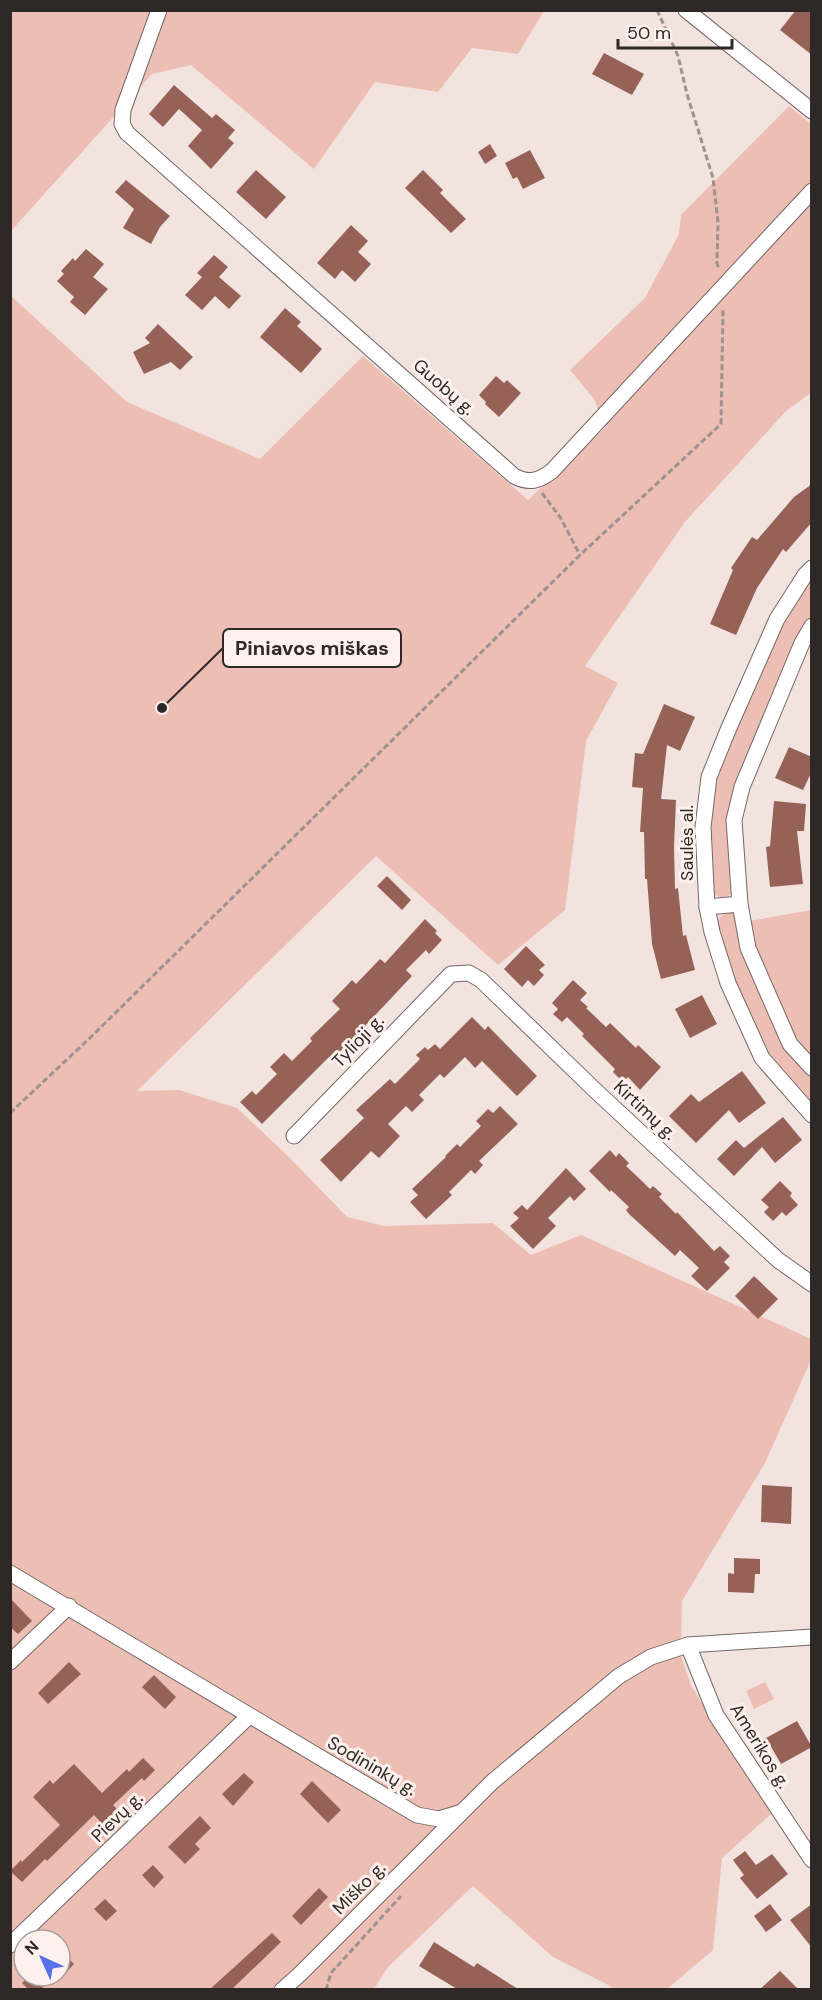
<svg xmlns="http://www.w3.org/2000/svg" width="822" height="2000" font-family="'DM Sans',sans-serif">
<rect width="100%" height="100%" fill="#f2e3df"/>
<g fill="#edbeb4" fill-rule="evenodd">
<polygon points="11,11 544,11 518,54 472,48 438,92 375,82 314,169 191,65 152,74 11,231"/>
<path d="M789,106l22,18v269l-25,18 -101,111 -100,144 33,17 -32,58 -21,169 -67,55 -122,-109 -239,235 42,-1 58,18 53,50 57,59 37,9 109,-3 38,32 50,-20 230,104v21l-46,103 -83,138 -1,55 10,29 40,67 40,62 -49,44 -9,92 -46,39h-51l-63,-32 -80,-71 -85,81 -14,22h-363l-1,-1694 117,107 133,57 103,-103 165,144 77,-72 -11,-29 -24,-29 75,-72 34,-64 2,-19zM24,1940h36v36h-36z"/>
<path d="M811,572v45l-15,28 -62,144 -2,105c-7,3 -12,5 -18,0l-5,-69 5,-46 67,-155z"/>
<polygon points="811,910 811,1068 790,1044 744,922"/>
<path d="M729,912l8,3 9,34 65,123v39l-42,-55 -37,-74 -16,-56c2,-8 5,-11 13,-14z"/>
<polygon points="765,1682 774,1699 754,1709 746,1691"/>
</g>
<g fill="#966257">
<polygon points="796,10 812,10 812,55 780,30"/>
<polygon points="604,53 644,74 632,95 592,74"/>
<polygon points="174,85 212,118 216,114 235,130 228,138 234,143 211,169 188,146 202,130 179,109 163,127 149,114"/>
<polygon points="490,144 497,156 485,164 478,152"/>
<polygon points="530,150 545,178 523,189 517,177 513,179 505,163"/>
<polygon points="256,170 286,197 266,219 236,192"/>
<polygon points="423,170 443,190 440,193 466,219 451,233 405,188"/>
<polygon points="126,180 170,216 160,227 151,244 123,228 134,209 115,192"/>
<polygon points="351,225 368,241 358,252 371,264 355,282 342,270 335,279 317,263"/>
<polygon points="86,249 104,264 93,277 108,289 85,315 70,302 74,297 57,281 64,274 61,271 73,258 75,261"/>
<polygon points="214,255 228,267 219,277 241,296 229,309 215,296 202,310 185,295 202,277 197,273"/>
<polygon points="285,308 301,322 297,326 322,349 301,373 260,337"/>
<polygon points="158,324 193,357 180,370 171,362 144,374 133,352 150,343 145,338"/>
<polygon points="496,376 504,383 507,380 521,393 499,417 485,404 486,402 479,395"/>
<polygon points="812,484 812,522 786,552 783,549 757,588 736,635 710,624 733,570 731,568 752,537 757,540 794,497"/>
<polygon points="664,704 695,717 680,751 667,745 661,799 676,800 674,846 675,889 678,888 683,936 686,935 695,970 661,979 652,944 647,879 645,879 644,832 640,832 643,788 632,787 635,753 643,754"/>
<polygon points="789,747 812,757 812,771 803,790 775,778"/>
<polygon points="774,801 806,804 804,831 797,831 803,884 770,887 766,847 770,846"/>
<polygon points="387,876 411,900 402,910 377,886"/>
<polygon points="425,919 437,931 435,933 442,940 429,954 426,950 406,970 412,976 349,1043 331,1060 329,1057 262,1124 240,1102 252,1091 256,1095 277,1074 270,1067 284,1053 292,1061 312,1041 310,1038 340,1009 332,1001 352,980 356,984 380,959 385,963"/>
<polygon points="526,946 545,965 539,970 544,975 534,986 528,980 522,987 504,969"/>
<polygon points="573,980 587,993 580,1000 588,1007 586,1008 606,1027 610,1023 636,1048 638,1045 661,1067 640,1090 628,1077 623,1082 613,1072 615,1069 582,1036 584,1034 567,1017 562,1022 553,1014 558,1009 552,1003"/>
<polygon points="702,995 717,1024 690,1038 675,1009"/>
<polygon points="472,1017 485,1030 488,1026 537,1076 517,1096 482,1061 475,1068 465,1057 444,1078 440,1074 419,1095 424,1100 412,1112 406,1106 388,1124 400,1136 379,1158 371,1151 341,1182 320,1160 364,1118 356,1110 390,1079 395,1084 420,1059 416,1055 425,1047 428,1050 435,1044 440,1049"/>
<polygon points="742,1071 766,1103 739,1123 729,1110 696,1143 669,1116 691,1094 699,1102"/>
<polygon points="500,1106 518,1124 479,1161 483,1165 475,1174 471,1170 449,1192 452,1195 426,1219 410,1202 418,1195 412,1189 446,1157 445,1156 457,1144 460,1147 481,1126 476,1121 488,1109 493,1113"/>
<polygon points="783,1117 802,1140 775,1163 762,1147 734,1176 717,1159 736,1140 744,1148"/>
<polygon points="610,1150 616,1157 619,1153 629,1163 626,1166 643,1182 650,1189 653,1186 662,1194 659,1197 676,1214 677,1212 714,1251 720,1246 730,1256 724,1262 730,1268 707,1291 691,1276 699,1268 680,1250 675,1256 629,1214 626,1210 629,1207 611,1190 610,1192 589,1171"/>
<polygon points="566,1168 586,1189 574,1201 570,1196 548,1218 556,1226 533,1249 510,1226 519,1218 513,1213 522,1205 527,1210"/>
<polygon points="780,1181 792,1193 790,1196 798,1205 786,1216 782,1212 773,1221 764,1212 769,1207 761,1200"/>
<polygon points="754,1276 778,1299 758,1319 735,1296"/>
<polygon points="762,1485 792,1487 791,1524 761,1522"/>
<polygon points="734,1558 760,1559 760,1574 755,1574 754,1593 728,1592 728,1573 734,1574"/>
<polygon points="10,1598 32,1621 18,1634 10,1627"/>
<polygon points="69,1662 81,1674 48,1704 38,1693"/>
<polygon points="154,1675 176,1697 165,1709 142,1687"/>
<polygon points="797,1721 812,1747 781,1764 766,1738"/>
<polygon points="143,1758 155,1770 144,1781 142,1778 113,1805 125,1817 110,1832 94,1815 47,1861 45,1859 22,1882 10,1871 21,1860 22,1862 60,1825 33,1797 50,1780 53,1784 74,1764 102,1793 127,1769 129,1772"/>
<polygon points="244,1773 254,1782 233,1806 222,1794"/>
<polygon points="312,1781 341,1810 328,1823 300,1794"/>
<polygon points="200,1816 211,1828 195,1844 200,1849 185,1864 168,1847"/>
<polygon points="745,1851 756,1865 772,1854 788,1874 757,1899 740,1878 744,1875 733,1860"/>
<polygon points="153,1865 164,1877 154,1888 142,1875"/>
<polygon points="319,1888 328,1897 301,1925 292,1916"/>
<polygon points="105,1899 117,1911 106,1921 94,1909"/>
<polygon points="770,1904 782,1920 766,1932 754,1916"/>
<polygon points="812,1904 812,1948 790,1920"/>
<polygon points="272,1933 281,1942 232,1989 210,1989"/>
<polygon points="434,1942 474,1967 477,1963 518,1989 457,1989 419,1966"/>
<polygon points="60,1950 74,1964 60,1979"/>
<polygon points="780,1971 798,1989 760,1989"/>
<polygon points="30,1976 55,1976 41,1989 28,1989 22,1983"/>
</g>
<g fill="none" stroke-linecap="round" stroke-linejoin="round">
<g stroke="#756865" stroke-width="17">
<g id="street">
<path d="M159,10l-36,100 -1,14 5,9 387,343c15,8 25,5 38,-5l260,-280"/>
<polyline points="686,10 812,111"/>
<polyline points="812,568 805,575 777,619 728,730 709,777 703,827 707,907 712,932 728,983 762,1058 812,1115"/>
<polyline points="812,626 802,643 742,787 734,820 740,904 748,948 790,1044 812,1068"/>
<polyline points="707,907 740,904"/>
<polyline points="294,1136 451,974 469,973 481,980 598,1093 778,1260 812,1284"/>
<polyline points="10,1573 417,1815 439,1819 459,1813"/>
<polyline points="688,1645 716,1715 812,1860"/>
<polyline points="10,1662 69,1606"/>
<polyline points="10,1945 249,1716"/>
<polyline points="282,1990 299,1975 492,1782 619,1676 651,1657 688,1645 812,1637"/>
</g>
</g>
<g stroke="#9d928f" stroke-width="3" stroke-dasharray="6 3" stroke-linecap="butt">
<polyline points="657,10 678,56 687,94 713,178 718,222 717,263 719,270"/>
<polyline points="542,493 560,517 580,555"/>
<polyline points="10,1113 92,1036 580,555 721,424 723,309"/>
<polyline points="326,1990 331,1973 401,1896"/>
</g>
<use href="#street" stroke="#fff" stroke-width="15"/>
</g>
<g text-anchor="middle" stroke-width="6" stroke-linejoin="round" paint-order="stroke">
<g font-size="18" fill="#2e2827" stroke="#fdf1ee">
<text transform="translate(444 387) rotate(41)" y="6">Guobų g.</text>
<text transform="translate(687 843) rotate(-90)" y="6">Saulės al.</text>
<text transform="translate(358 1041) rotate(-46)" y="6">Tylioji g.</text>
<text transform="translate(645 1110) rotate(43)" y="6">Kirtimų g.</text>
<text transform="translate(760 1746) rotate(58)" y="6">Amerikos g.</text>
<text transform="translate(372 1766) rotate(30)" y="6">Sodininkų g.</text>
<text transform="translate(117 1817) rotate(-44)" y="6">Pievų g.</text>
<text transform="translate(359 1888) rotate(-45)" y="6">Miško g.</text>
</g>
</g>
<path fill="none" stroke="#2e2827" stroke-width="2" d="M162 708L223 648"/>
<circle fill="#2e2827" stroke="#fdf1ee" stroke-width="2" cx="162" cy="708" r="6"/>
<rect fill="#fdf1ee" stroke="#2e2827" stroke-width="2" x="223" y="629" width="178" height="38" rx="6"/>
<g font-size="20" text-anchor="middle" font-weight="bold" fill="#2e2827">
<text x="312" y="655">Piniavos miškas</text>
</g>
<rect width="822" height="2000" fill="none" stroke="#2e2827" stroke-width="24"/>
<g transform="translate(42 1958) rotate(315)"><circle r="28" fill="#fdf1ee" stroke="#aaa19e" stroke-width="1.5"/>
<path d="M0-4.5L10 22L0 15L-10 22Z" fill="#5971e7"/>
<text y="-9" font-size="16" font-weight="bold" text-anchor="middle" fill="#2e2827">N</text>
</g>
<path d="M618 39v9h114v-9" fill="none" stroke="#2e2827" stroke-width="3"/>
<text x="627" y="39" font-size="18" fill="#2e2827" stroke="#fdf1ee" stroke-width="4.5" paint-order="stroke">50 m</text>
</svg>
